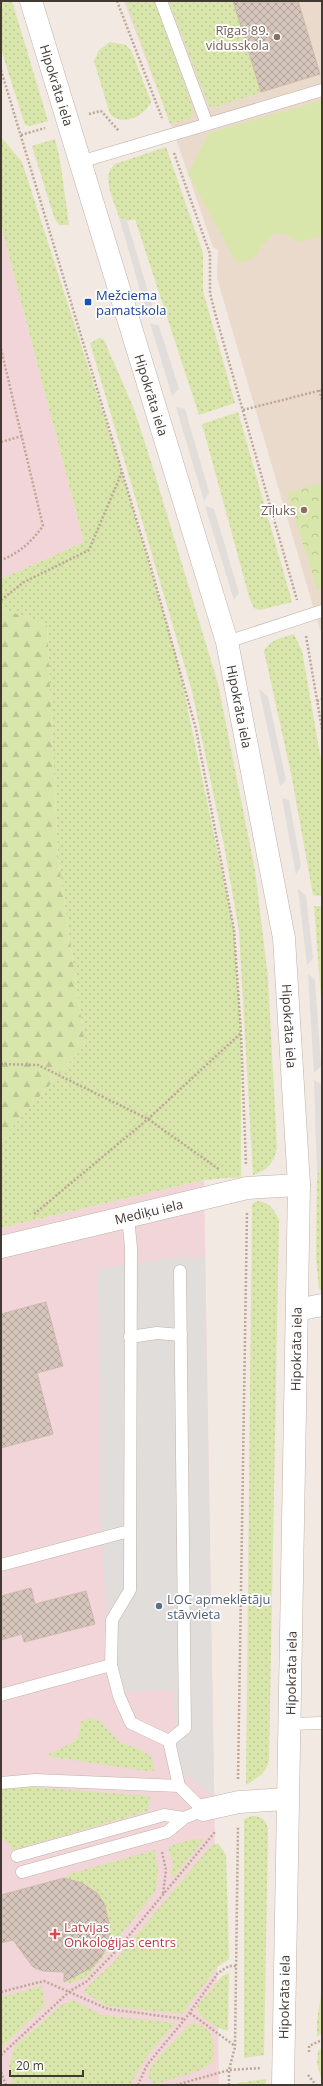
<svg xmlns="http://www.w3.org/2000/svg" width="323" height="2086" font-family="'Open Sans',sans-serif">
<defs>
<pattern id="grass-dots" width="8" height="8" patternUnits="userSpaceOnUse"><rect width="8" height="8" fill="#d9e6ab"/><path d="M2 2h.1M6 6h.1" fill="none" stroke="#bbc694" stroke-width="1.8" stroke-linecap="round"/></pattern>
<pattern id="forest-firs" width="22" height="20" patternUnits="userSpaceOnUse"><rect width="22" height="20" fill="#d9e6ab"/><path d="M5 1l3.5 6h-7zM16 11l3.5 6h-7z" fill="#bbc694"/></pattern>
<pattern id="park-crowns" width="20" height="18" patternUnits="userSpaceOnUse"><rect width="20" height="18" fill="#d9e6ab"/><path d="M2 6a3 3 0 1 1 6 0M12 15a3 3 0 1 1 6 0" fill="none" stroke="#bbc694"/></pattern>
<pattern id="building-cross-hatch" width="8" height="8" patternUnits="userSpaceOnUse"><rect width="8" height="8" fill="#d5c5bb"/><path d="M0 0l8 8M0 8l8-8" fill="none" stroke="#aea199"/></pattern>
</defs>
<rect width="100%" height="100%" fill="#f1e9e2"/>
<polygon fill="#eadacc" points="124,1 322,1 322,631 320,630 217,278 218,250 213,247 174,133"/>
<g fill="#f2d5d8">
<polygon points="1,225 84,542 1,579"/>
<polygon points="204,1180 219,2085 1,2085 1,1228"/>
</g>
<g fill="url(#grass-dots)">
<polygon points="1,1 12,1 48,121 30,126 25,125 1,49"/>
<polygon points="133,1 155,1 194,112 189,119 170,124 127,3"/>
<polygon points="169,1 233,1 261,92 215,107 209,106"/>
<path d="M110,42l16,3 6,7 19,50c-6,14 -28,25 -41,12l-16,-53 5,-11z"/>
<polygon points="1,137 22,162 122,472 178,663 234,930 241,1033 241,1177 204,1180 1,1228 1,1140 85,1045 58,857 47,625 1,608 1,579 84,542 1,225"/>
<polygon points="55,139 60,160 69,225 59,225 54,217 32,146"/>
<path d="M166,147l37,106v38l32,112 -36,12 -64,-196 -8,2 -8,-4c-5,-17 -19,-40 -4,-53z"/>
<path d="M100,338l4,2 30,69 19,59 65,216 37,186 13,108 9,170c-4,16 -9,22 -24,27l-14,-244 -15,-86 -32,-154 -102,-348z"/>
<polygon points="238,412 292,602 260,610 254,608 250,600 202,424"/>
<path d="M294,634l8,17 20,115v130l-9,-1 -22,-122 -27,-122c6,-12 18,-13 30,-17z"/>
<polygon points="314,906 322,906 322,1012"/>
<polygon points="322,1165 322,1291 319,1289 316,1259 317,1176"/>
<path d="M258,1201c12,1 16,9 21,19l-10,540c-2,13 -12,18 -23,25l6,-581z"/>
<polygon points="88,1718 100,1721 120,1743 137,1748 152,1757 154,1772 45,1756 70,1744 78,1738 81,1722"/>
<polygon points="16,1786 150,1796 148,1811 13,1850 1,1836 1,1789"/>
<path d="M252,1816c9,0 14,4 16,13l-4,226 -20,3v-239z"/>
<polygon points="195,1839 204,1839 174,1877 171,1874 173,1863 168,1846"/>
<polygon points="218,1843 226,1855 229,1959 217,1967 182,2014 107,2006 83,1991 114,1962 209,1848"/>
<path d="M155,1850l3,21 -2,20 -69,86 -17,6 -6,-1c14,-7 28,-13 37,-25 13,-17 10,-48 -4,-63 -8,-10 -21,-13 -33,-16l5,-4z"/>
<path d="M229,1973l-1,58c-12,-3 -27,-11 -32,-23l26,-32z"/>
<polygon points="42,1986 45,2006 1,2048 1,1997"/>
<polygon points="322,1989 322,2033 317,2037 317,2021"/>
<polygon points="73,2000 101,2015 176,2023 147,2056 130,2085 13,2085 9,2065 15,2046 62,2005"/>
<path d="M193,2023c22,5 23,21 19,40l-14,8 -43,13 -7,-7 3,-11 37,-41z"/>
<polygon points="322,2048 322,2081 317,2064 318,2051"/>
<polygon points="266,2079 265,2085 237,2085 237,2083"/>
</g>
<polygon fill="url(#forest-firs)" points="1,608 47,625 58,857 85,1045 1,1140"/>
<polygon fill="url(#park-crowns)" points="322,483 322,588 317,589 287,493"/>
<polygon fill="#d9e6ab" points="322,100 322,236 299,242 286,235 274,233 257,252 257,256 243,263 236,262 188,174 209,133"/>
<g fill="#e1dddb">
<polygon points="119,217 127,221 152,305 147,314"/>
<polygon points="150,323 159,326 179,389 172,396"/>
<polygon points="176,407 185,409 209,492 204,501"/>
<polygon points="205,506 214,509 239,593 234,600"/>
<polygon points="259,689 268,697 286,780 280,786"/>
<polygon points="282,798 289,800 301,866 296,875"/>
<polygon points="298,889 306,896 313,958 307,965"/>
<polygon points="308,974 315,980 321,1066 314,1073"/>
<polygon points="314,1080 321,1084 322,1102 322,1165 317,1176"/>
<polygon points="179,1257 205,1258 214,1797 178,1768 173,1690 113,1692 100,1521 98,1269"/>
</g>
<g fill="url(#building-cross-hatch)" stroke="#cdb8ab">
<polygon points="233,1 298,1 320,74 261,92"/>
<polygon points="46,1302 63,1366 37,1373 53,1434 1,1448 1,1314"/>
<polygon points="31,1588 35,1604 86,1591 95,1624 24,1642 22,1634 1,1640 1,1596"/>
<polygon points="64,1878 82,1883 97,1893 104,1903 110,1927 108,1943 102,1956 91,1968 64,1982 64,1972 43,1971 33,1967 13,1940 1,1943 1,1895"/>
</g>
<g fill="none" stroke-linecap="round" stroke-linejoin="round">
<g stroke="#bfb2a8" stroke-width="13">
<g id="service">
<polyline points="161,1 207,124"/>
<polyline points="80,162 322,90"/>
<polyline points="227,642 322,611"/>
<polyline points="130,1337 157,1333 181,1335"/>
<polyline points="1,1565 129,1531"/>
<polyline points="1,1695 111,1665"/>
<polyline points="290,1724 322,1723"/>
<polyline points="169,1741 185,1728 180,1271"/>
<polyline points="1,1783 35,1780 179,1786"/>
<polyline points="17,1856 164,1815 184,1818"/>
<polyline points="22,1872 167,1832 184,1818 203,1810 179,1786 169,1741 131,1723 119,1696 111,1665 112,1620 130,1590 131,1248 128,1217"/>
</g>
</g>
<g stroke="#bfb2a8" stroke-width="23">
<g id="minor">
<path id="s1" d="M1,1247l246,-59 52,-3"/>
<polyline points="297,1310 322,1305"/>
<polyline points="203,1810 239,1802 287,1799"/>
</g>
</g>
<g stroke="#bfb2a8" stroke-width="23">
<g id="tertiary">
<path id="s2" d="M31,1l196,641 57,296 15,247 -16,900"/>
</g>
</g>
<g stroke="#bea697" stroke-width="2.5" stroke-dasharray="2 2" stroke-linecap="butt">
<polyline points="117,1 162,118"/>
<polyline points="1,70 151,568 196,729 234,930 241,1033 246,1165"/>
<polyline points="89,114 101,111 119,131"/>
<polyline points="21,135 45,128"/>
<polyline points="174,153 210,254 210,293 215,313 297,600"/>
<path d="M1,349l42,177c-12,16 -23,27 -42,34"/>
<polyline points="319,390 322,400"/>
<polyline points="243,410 322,390"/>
<polyline points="1,442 22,436"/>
<polyline points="1,600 24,582 89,550 122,472"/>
<polyline points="306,636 322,729"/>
<polyline points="317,701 322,699"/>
<polyline points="1,1064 38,1065 148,1119 220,1170"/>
<polyline points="34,1214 148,1119 241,1033"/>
<polyline points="238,1779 247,1212"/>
<polyline points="162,1852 166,1870 163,1894"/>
<polyline points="1,1992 44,1981 108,2009 185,2019"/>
<polyline points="190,2013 235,2046"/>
<polyline points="309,2052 309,2046 322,2040"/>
<polyline points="1,2055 70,1991 86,1982 117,1950 215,1832"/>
<polyline points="1,2072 6,2085"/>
<polyline points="308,2075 316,2085"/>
<polyline points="138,2085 147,2065 185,2019 218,1973 229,1966 237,1966"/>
<polyline points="176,2085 229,2070 260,2068"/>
<polyline points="229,2085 229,2070 235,2047 238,1826"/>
</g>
<use href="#service" stroke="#fff" stroke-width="12"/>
<use href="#minor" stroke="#fff" stroke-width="22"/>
<use href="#tertiary" stroke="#fff" stroke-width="22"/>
</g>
<g fill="#8d6e63" stroke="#fff" stroke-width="1.5">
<circle cx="277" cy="37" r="4"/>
<circle cx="304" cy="510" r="4"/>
</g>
<rect fill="#1a4fb4" stroke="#fff" stroke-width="1.5" x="84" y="298" width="8" height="8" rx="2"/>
<circle fill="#5c6f8a" stroke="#fff" stroke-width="1.5" cx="159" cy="1606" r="4"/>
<path fill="#e0444e" stroke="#fff" stroke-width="1.5" d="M53 1928h4v4h4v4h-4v4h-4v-4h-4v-4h4z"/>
<g text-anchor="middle" stroke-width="3.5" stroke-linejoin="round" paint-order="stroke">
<g font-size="13" fill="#785e54" stroke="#fff" text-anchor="end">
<text x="269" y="35">Rīgas 89.<tspan x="269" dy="15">vidusskola</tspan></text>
<text x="296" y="515">Zīļuks</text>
</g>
<g font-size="13" fill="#423933" stroke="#fff">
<text dy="5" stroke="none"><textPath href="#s2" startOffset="88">Hipokrāta iela</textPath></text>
<text dy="5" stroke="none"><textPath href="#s2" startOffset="412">Hipokrāta iela</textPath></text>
<text dy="5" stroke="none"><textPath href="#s2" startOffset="736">Hipokrāta iela</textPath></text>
<text dy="5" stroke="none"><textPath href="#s2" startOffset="1060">Hipokrāta iela</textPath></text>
<text dy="5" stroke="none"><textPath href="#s1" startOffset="152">Mediķu iela</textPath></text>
<text transform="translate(296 1349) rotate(-89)" y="5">Hipokrāta iela</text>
<text transform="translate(291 1673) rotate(-89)" y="5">Hipokrāta iela</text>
<text transform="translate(284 1997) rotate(-89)" y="5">Hipokrāta iela</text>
</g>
<g font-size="13" fill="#164399" stroke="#fff" text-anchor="start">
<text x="96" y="300">Mežciema<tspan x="96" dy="15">pamatskola</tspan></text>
</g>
<g font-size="13" fill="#4e5e75" stroke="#fff" text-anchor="start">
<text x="167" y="1604">LOC apmeklētāju<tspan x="167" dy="15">stāvvieta</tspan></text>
</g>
<g font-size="13" fill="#be3a42" stroke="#fff" text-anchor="start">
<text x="64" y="1932">Latvijas<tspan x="64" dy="15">Onkoloģijas centrs</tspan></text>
</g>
</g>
<rect width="323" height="2086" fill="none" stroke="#423933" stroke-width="4"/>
<path d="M10 2070v6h73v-6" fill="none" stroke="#423933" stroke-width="2"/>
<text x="16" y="2070" font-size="12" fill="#423933" stroke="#ffffff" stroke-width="3" paint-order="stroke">20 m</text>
</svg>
